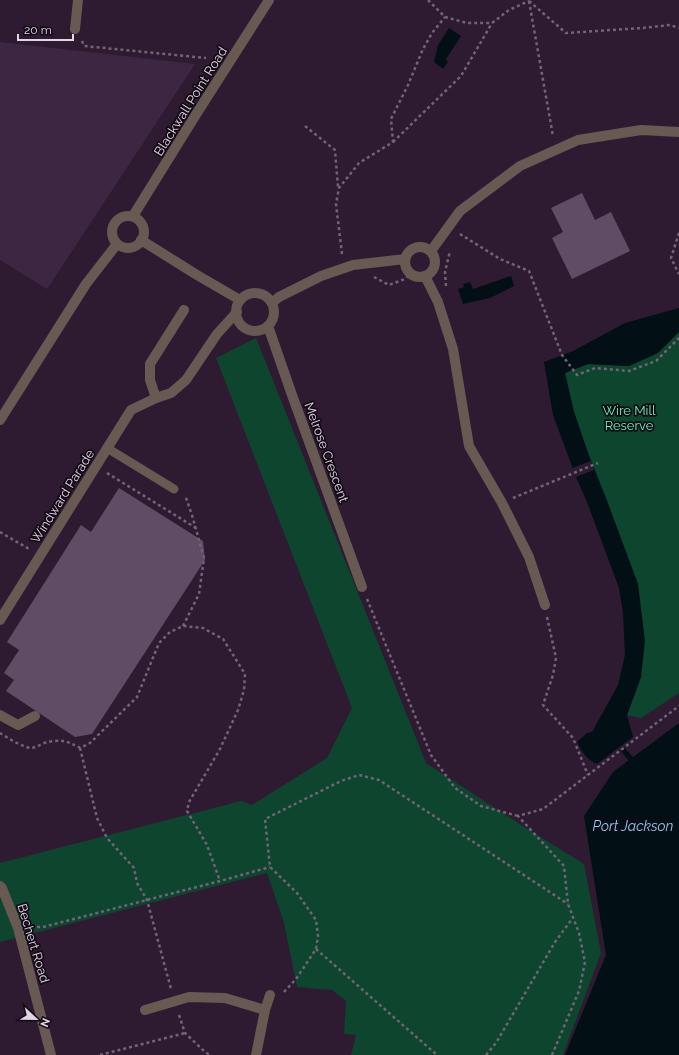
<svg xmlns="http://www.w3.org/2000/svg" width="679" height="1055" font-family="Raleway,sans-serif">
<rect width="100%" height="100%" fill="#2e1b32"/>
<polygon fill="#3d2642" points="0,42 195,64 47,289 0,260"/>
<g fill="#0d452e">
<polygon points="678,332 679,332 679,693 641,718 627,715 641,677 594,470 574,412 565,373 588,364 629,366 658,353"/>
<polygon points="256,338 426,763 518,823 584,864 601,953 563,1055 351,1055 356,1035 344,1034 346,1001 332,990 297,987 284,923 267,873 0,942 0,863 241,801 252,805 327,758 352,708 216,358"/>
</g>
<g fill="#020f15">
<polygon points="449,28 461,36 446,59 448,62 443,69 434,62 438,45"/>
<polygon points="511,276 514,286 490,298 463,304 458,289 464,287 463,284 470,282 473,289"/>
<path d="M679,308v24l-21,21 -29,13 -41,-2 -23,9 9,39 14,41 18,45 32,86 7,57 -4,36 -14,38 6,22 -36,27c-10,-4 -15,-12 -20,-22l10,-9 5,-1 26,-47 7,-30 -2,-42 -4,-25 -32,-86 -11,-25 -23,-62 -9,-53 29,-11 52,-28z"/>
<polygon points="679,723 679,1055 565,1055 606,955 584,816 613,772"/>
</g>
<polygon fill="#2e1b32" points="591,461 594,470 576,477 572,468"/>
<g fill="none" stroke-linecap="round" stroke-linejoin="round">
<polyline stroke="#020f15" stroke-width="5.5" points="624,751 631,759"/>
</g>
<g fill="#614c65">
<polygon points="582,193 595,220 611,212 630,251 572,279 552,238 563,232 551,208"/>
<polygon points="119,488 203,541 205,560 92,734 75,737 6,691 14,680 4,673 19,650 7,642 81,525 91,532"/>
</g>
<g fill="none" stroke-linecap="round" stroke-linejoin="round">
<g stroke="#736377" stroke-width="2.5" stroke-dasharray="3 3" stroke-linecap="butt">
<polyline points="428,0 445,17 467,23 492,23 509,10 529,1"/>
<polyline points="529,1 566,33 642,28 670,25 679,28"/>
<polyline points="529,1 553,136"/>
<polyline points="82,41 84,46 206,58"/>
<polyline points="305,126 335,150 338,187"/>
<polyline points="393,142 461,76 492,23"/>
<polyline points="679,233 671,258 679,274"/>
<polyline points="460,234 500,259 529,271 562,355 577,375 595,368 629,371 656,361 679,338"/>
<polyline points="342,254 336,204 339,188 359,163 393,142 391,119 408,85 423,49 432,33 445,17"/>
<polyline points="374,277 389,285 405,279 410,274"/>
<polyline points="446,286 445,272 450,251"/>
<polyline points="107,473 196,528"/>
<polyline points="513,498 598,463"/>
<polyline points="0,532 29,549"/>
<polyline points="367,599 431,755 455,788 481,806 518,816"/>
<polyline points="547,617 556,658 553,675 543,705 573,738 588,775"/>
<polyline points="183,626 199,594 204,558 192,515 185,495"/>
<path d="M0,733c8,5 23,15 32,15 4,-1 8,-3 12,-5 16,-4 22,-3 36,5l10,-5 47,-46 22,-54 11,-11 13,-6 20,2 20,11 22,35 -1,16 -6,20 -18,39 -31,53 -2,9 20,34 13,36"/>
<polyline points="80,748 97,818 107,838 134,868 137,883 147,900 171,989"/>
<polyline points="31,927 43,927 220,881 270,867"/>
<polyline points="316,949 437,1055"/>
<polyline points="284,992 296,979 316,949 318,936 316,920 297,893 270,867 265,819 341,781 359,775 379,780 568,904"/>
<polyline points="179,1015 185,1033 205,1052 210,1055"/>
<polyline points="100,1055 185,1033"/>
<polyline points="486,1055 496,1043 555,942 572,919"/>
<polyline points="552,1055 579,991 585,962 579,933 568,904 564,866 518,816 543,809 679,706"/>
</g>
<polyline stroke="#685952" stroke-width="9" points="107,448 174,489"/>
<g stroke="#685952" stroke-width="10">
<polyline points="75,29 78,0"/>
<polyline points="141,240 197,275 240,300"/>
<circle cx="420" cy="262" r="15"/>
<polyline points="431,251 460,211 520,166 578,140 641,130 679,132"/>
<polyline points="425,276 438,302 453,349 469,446 502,503 529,557 545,605"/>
<circle cx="255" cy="312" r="19"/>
<polyline points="272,303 279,297 321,276 353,265 405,259"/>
<polyline points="268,326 292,395 362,587"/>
<polyline points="156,398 150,380 150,364 184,310"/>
<polyline points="0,620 131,410 156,398 171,393 186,380 217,334 237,312"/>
<polyline points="0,715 18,725 35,716"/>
<polyline points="0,886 2,888 18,928 51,1055"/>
<polyline points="145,1010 189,997 225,998 265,1010"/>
<polyline points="256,1055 265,1010 270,995"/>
</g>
<g stroke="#685952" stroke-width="10">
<polyline points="133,216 195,116 269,0"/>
<circle cx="128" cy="232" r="16"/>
<polyline points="0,420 86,284 117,244"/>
</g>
</g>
<g text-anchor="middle" stroke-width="3.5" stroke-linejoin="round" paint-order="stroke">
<g font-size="13" fill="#e2d5e5" stroke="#120a14">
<text transform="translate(190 101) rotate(-58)" y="5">Blackwall Point Road</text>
<text transform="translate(327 452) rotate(70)" y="5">Melrose Crescent</text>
<text transform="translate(62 496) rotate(-58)" y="5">Windward Parade</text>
<text transform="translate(34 943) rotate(73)" y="5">Bechert Road</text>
</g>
<g font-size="13" fill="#67f5b5" stroke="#120a14">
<text x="629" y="415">Wire Mill<tspan x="629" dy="15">Reserve</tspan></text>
</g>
<g font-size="14" font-style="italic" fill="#80d2f3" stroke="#120a14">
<text x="633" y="831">Port Jackson</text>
</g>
</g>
<g transform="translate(36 1019) rotate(112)" stroke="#120a14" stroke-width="3" paint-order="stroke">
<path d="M0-3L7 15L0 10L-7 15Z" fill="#e2d5e5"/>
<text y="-6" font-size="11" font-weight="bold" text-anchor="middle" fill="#e2d5e5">N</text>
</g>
<path d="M18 34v6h55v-6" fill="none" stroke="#e2d5e5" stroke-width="2"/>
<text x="24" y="34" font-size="12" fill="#e2d5e5" stroke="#120a14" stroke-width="3" paint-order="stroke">20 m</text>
</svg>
